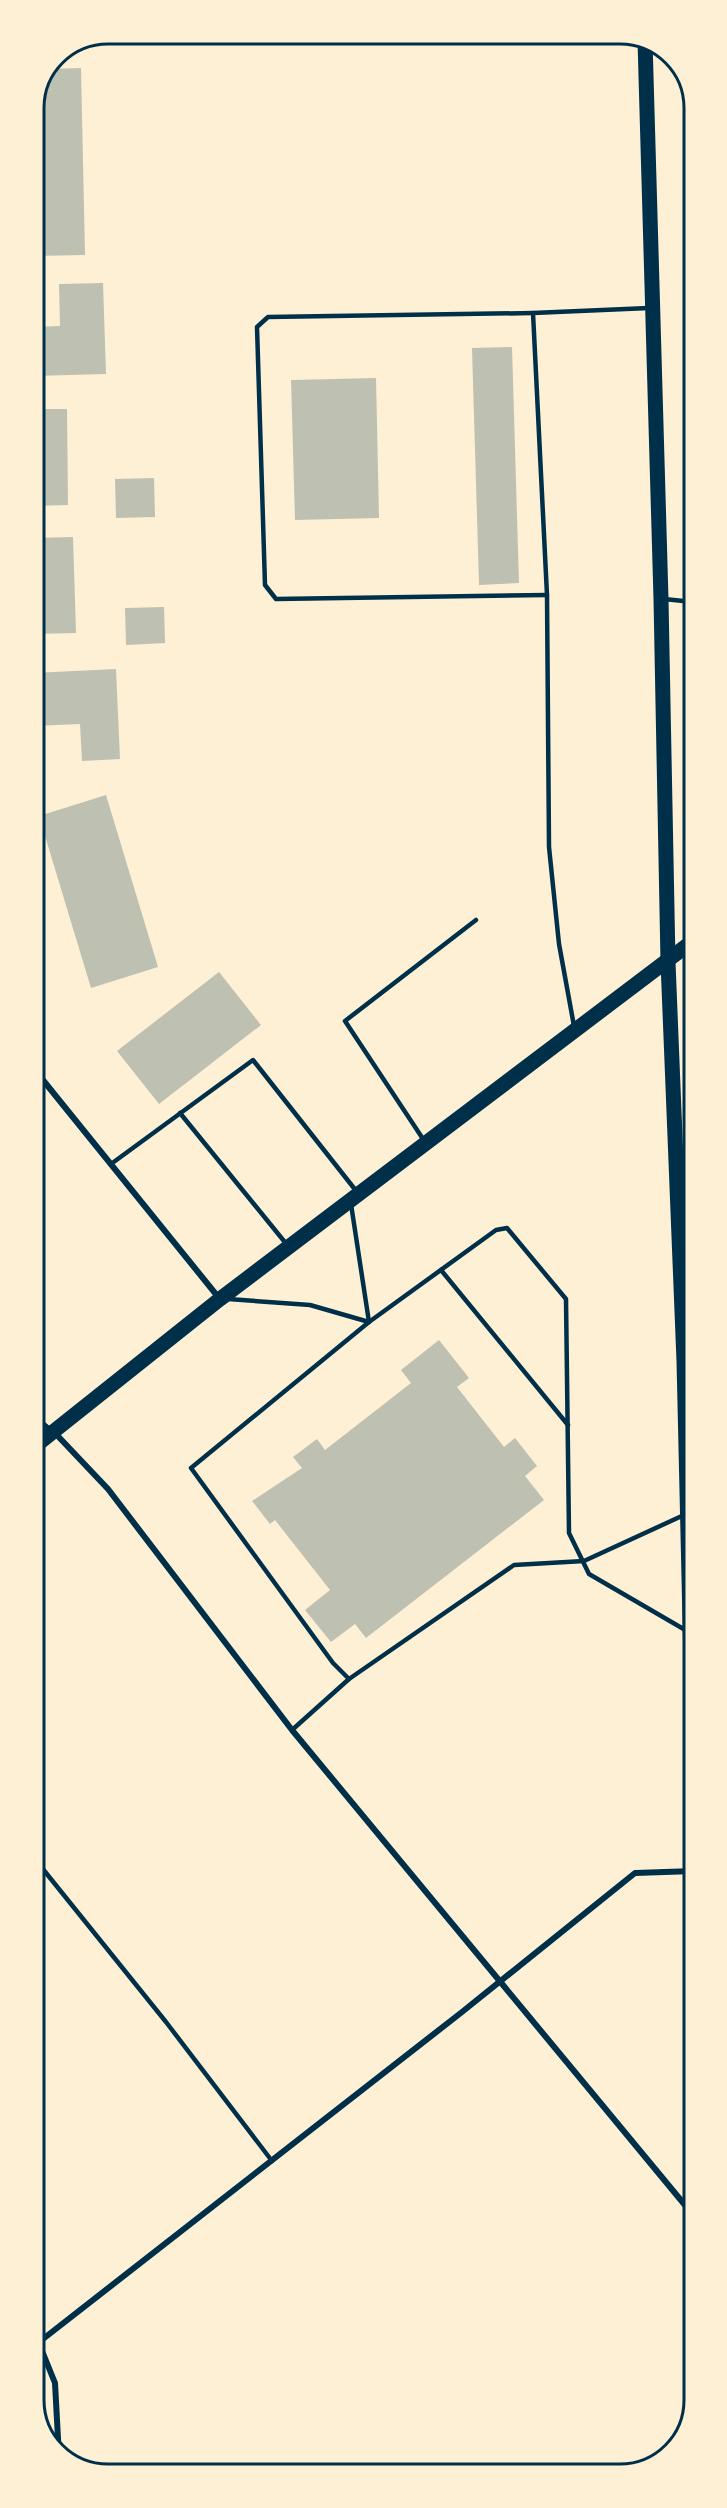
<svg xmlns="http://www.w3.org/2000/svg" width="727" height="2508" font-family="Lato,sans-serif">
<rect width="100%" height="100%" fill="#fdf0d5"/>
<g fill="#bec0b2">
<polygon points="81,68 85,255 33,256 33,107 49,69"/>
<polygon points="103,283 106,374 33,376 33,327 60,326 59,284"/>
<polygon points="512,347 519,583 479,585 472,348"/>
<polygon points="376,378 379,518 295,520 291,380"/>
<polygon points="33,409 67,409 68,505 33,506"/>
<polygon points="154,478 155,517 116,518 115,479"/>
<polygon points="73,537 76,633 33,634 33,538"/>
<polygon points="164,607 165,643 126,645 125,608"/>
<polygon points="116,669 120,759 82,761 80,724 34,726 33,673"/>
<polygon points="106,795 158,967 91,988 39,816"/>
<polygon points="219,972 261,1025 159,1104 117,1051"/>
<polygon points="439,1340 469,1378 457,1387 504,1447 515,1438 537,1466 525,1476 544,1500 366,1638 355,1624 331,1642 305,1610 330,1590 275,1520 270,1524 252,1501 302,1468 293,1457 317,1439 325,1450 411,1383 401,1370"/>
</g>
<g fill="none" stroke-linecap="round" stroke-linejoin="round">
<g stroke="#003049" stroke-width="4.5">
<polyline points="533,313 268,317 257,327 265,585 276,599 547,595"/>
<polyline points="664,599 693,602"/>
<polyline points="574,1026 559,944 549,847 547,595 533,313 649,308"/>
<polyline points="180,1113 288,1246"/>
<polyline points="425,1142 345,1021 476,920"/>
<polyline points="111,1164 253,1060 357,1192"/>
<polyline points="351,1204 369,1322"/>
<polyline points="441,1270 568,1425"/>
<polyline points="228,1299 310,1305 369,1322"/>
<polyline points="34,1416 51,1430"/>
<polyline points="349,1679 514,1565 584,1561 684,1515"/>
<polyline points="292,1730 349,1679 333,1663 191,1468 369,1322 496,1230 507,1228 566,1299 569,1533 589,1574 687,1631"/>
<polyline points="34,1858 166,2022 272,2161"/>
</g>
<g stroke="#003049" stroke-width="6">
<polyline points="34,1069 219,1298"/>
<polyline points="54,1432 108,1489 292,1730 694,2216"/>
<polyline points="34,2331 55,2383 59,2457"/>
<polyline points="34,2346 462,2012 635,1873 694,1871"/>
</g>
<g stroke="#003049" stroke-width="15">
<polyline points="645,41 661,599 668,962 684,1361 694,1794"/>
<polyline points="34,1447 220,1299 693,941"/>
</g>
</g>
<path d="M0 0H727V2508H0ZM108 44H620A64 64 0 0 1 684 108V2400A64 64 0 0 1 620 2464H108A64 64 0 0 1 44 2400V108A64 64 0 0 1 108 44Z" fill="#fdf0d5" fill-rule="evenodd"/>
<path fill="none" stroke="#003049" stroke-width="3" d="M108 44H620A64 64 0 0 1 684 108V2400A64 64 0 0 1 620 2464H108A64 64 0 0 1 44 2400V108A64 64 0 0 1 108 44Z"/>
</svg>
